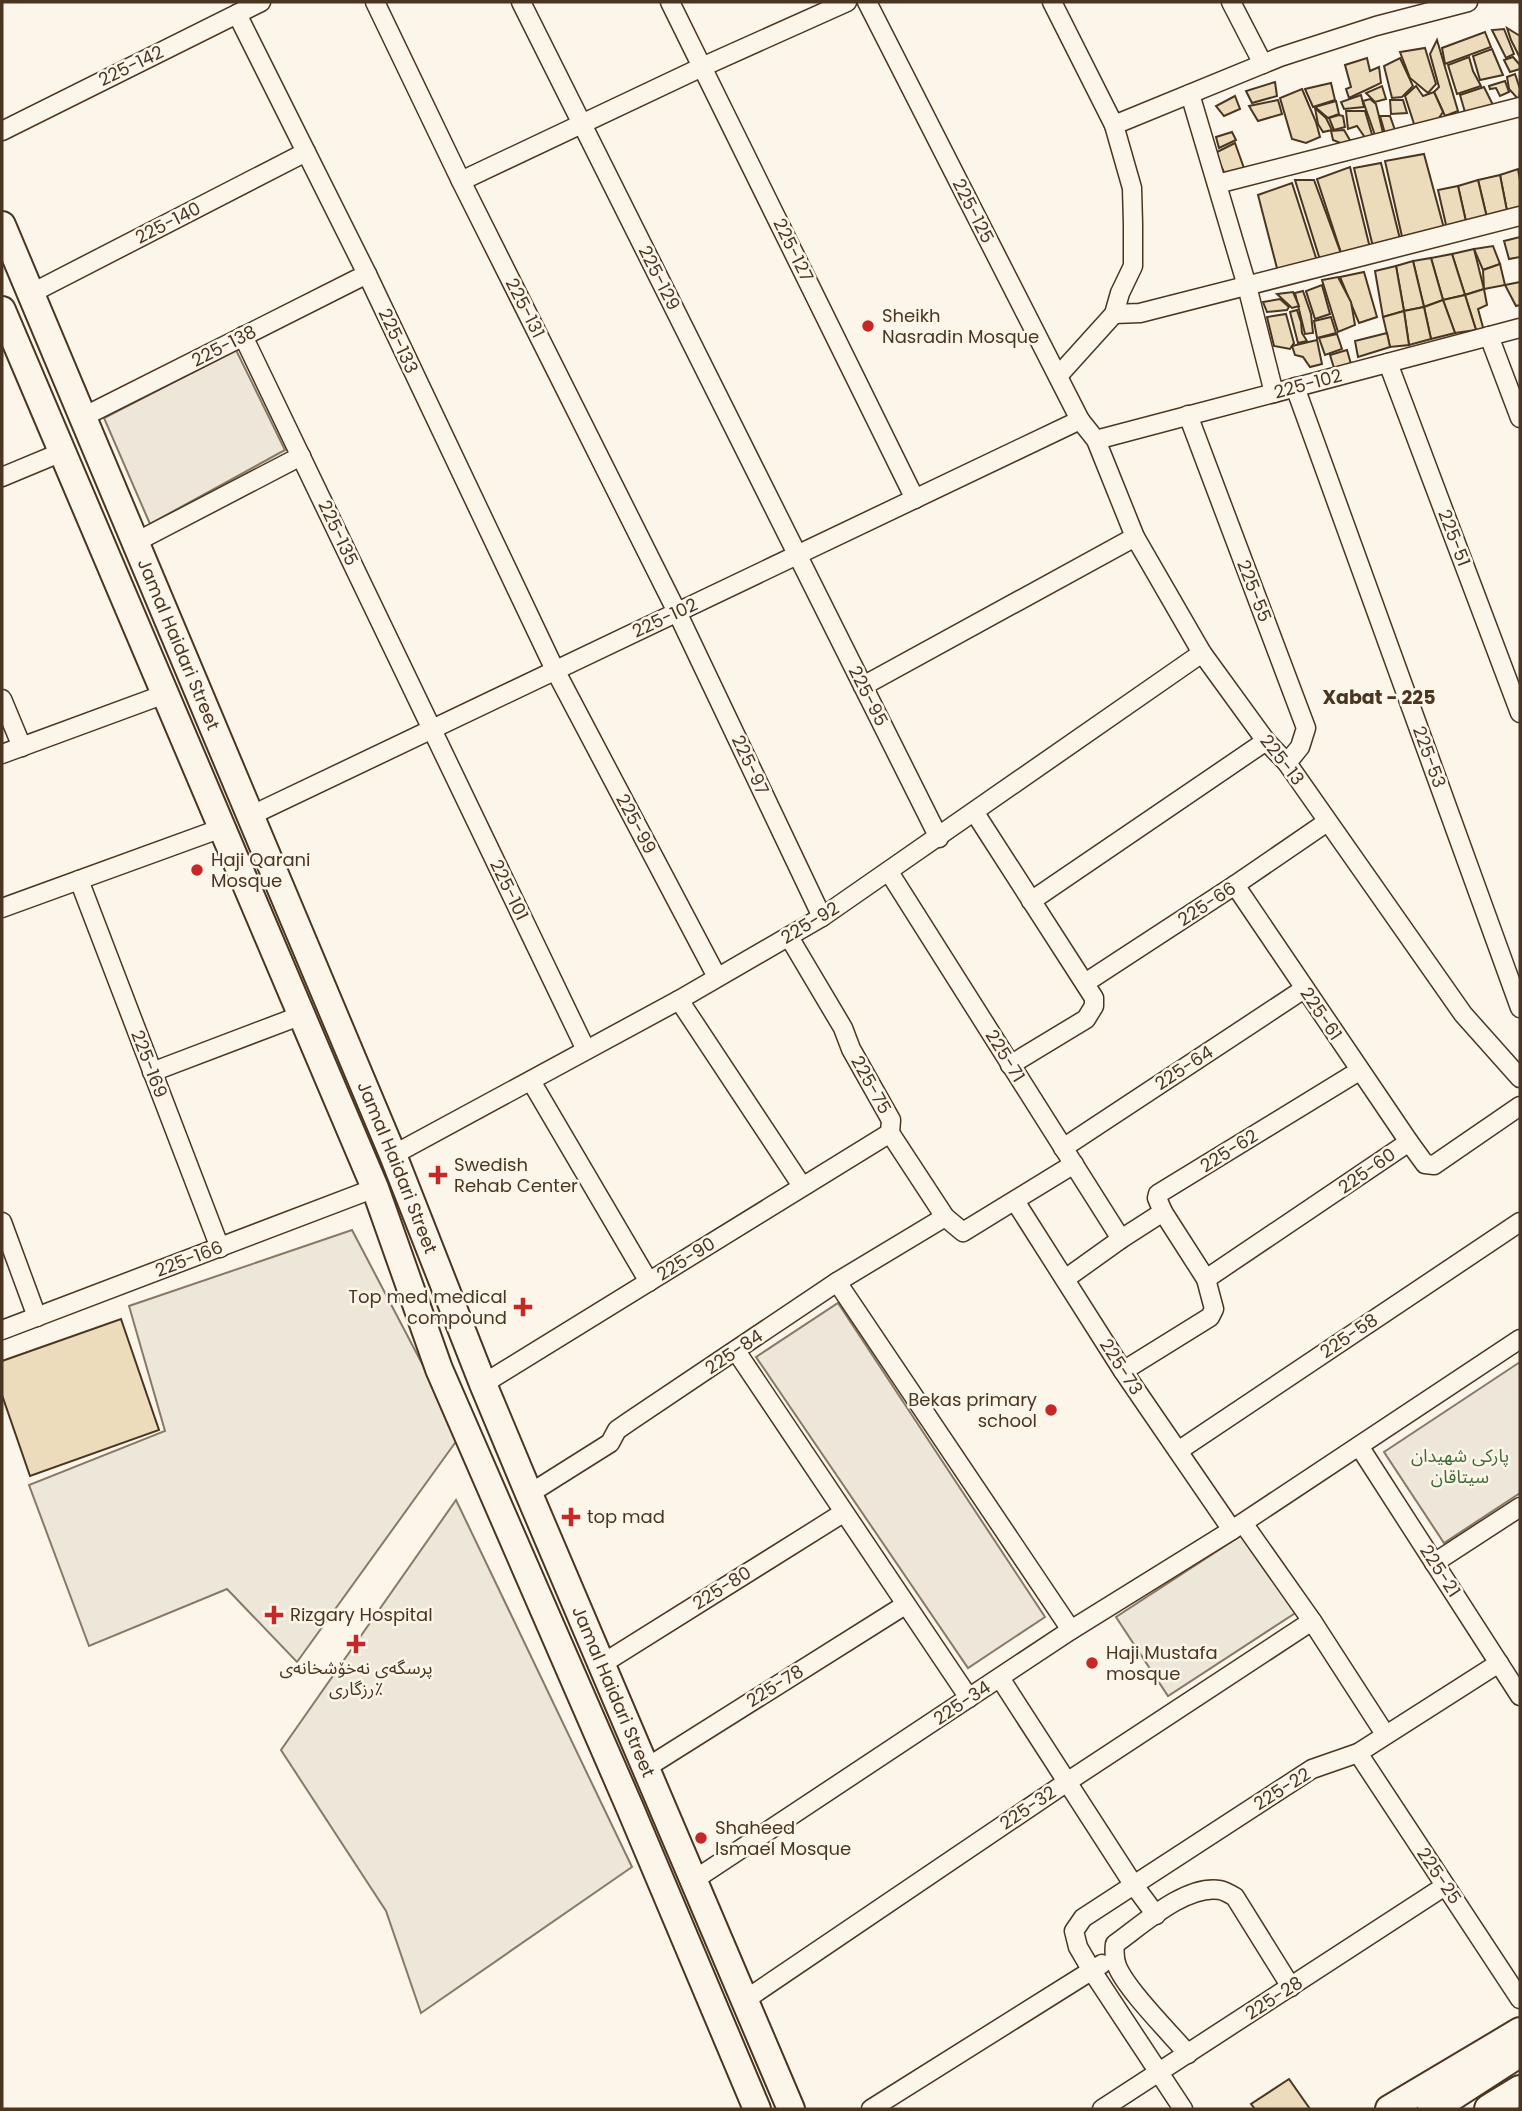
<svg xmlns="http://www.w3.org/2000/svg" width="1522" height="2111" font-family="Poppins,'Noto Sans Arabic',sans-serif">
<rect width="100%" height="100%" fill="#fbf6e9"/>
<g fill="#ede6d9" stroke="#887966" stroke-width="2">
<polygon points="236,350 285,450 150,524 104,418"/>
<polygon points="838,1303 1045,1617 968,1668 756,1357"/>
<polygon points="1520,1362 1520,1493 1444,1543 1384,1452"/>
</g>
<g fill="#ede7d9" stroke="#887966" stroke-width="2">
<polygon points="352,1230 460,1436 297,1662 227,1589 89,1646 29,1485 165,1431 129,1306"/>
<polygon points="456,1500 632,1867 421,2013 386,1911 281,1750"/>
<polygon points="1248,1531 1300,1610 1168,1696 1116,1617"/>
</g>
<g fill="#ecdcbc" stroke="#4a3520" stroke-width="2">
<polygon points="1507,28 1520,36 1520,58 1511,40"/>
<polygon points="1504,29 1514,54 1506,58 1492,30"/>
<polygon points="1485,32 1491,47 1445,64 1442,48"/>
<polygon points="1437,40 1458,111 1445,116 1434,92 1439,87 1430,54"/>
<polygon points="1425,48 1436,84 1428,93 1410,78 1400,52"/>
<polygon points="1492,49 1503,75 1480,80 1473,56"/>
<polygon points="1469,57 1473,71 1481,86 1457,94 1448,65"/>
<polygon points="1513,57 1520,65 1520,69 1510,72 1504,60"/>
<polygon points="1367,58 1370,71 1379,67 1381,83 1349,98 1346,89 1351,87 1345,65"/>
<polygon points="1400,58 1413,86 1402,97 1392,98 1384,66"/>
<polygon points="1515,74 1520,89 1519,100 1509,89 1507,77"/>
<polygon points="1505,81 1509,92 1500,96 1496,88 1490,89 1489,86"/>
<polygon points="1275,82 1277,96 1252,103 1246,91"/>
<polygon points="1331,83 1335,100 1313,107 1305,89"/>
<polygon points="1382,86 1386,99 1375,102 1366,93"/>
<polygon points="1416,86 1423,96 1434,92 1443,112 1434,125 1415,127 1405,96"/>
<polygon points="1484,87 1494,107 1467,119 1460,95"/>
<polygon points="1302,89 1316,122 1320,137 1306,143 1292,139 1280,98"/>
<polygon points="1361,95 1364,107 1344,109 1341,102"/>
<polygon points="1235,96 1240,109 1224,116 1216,106"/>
<polygon points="1370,99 1376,104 1384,137 1376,138 1363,101"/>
<polygon points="1278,100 1282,114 1258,121 1249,106"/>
<polygon points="1390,100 1403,100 1407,113 1391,114"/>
<polygon points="1336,101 1339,114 1328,118 1315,107"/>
<polygon points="1315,108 1326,118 1332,130 1323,132 1318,124"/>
<polygon points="1346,111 1365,111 1374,141 1368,142 1357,126 1348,129"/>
<polygon points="1339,115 1343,116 1345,127 1334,130 1329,118"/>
<polygon points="1380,116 1390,116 1396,133 1386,137"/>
<polygon points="1344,130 1351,142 1350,147 1333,140 1331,131"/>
<polygon points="1232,132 1236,140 1219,148 1216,137"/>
<polygon points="1235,143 1245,171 1228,181 1215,153"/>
<polygon points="1424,154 1445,232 1403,241 1385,161"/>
<polygon points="1381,163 1400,239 1374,251 1354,168"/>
<polygon points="1350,167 1371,252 1343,259 1317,179"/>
<polygon points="1518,169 1520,180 1520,213 1508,216 1500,175"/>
<polygon points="1500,175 1508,216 1488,222 1478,180"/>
<polygon points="1295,180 1314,180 1343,259 1321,263"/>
<polygon points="1478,180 1488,222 1467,226 1458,186"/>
<polygon points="1292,183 1318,264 1278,272 1258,195"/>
<polygon points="1458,186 1467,226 1447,229 1438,190"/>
<polygon points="1520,237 1520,257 1509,259 1504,241"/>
<polygon points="1493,246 1500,264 1483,270 1474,249"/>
<polygon points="1474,249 1484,289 1465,295 1452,254"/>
<polygon points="1452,254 1465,295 1443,300 1431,258"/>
<polygon points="1431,258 1443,300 1424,307 1413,261"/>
<polygon points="1413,261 1424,307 1404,311 1396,266"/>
<polygon points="1500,264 1505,285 1484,289 1483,270"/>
<polygon points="1396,266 1404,311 1383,317 1375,271"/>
<polygon points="1364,272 1377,317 1359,323 1340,277"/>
<polygon points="1338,277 1351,302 1355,325 1338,332 1322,280"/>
<polygon points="1520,282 1520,305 1516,306 1505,285"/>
<polygon points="1322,285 1330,314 1315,319 1306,291"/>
<polygon points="1484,289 1487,305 1478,309 1484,331 1476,330 1465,295"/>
<polygon points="1303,291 1311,314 1313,333 1305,334 1295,293"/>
<polygon points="1293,292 1299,306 1292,308 1277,294"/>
<polygon points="1465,295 1476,330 1455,333 1443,300"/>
<polygon points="1280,299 1289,307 1287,310 1267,312 1263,302"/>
<polygon points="1443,300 1455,333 1431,339 1424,307"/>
<polygon points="1424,307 1431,339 1409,345 1404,311"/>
<polygon points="1297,310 1301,322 1302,333 1307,341 1298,343 1290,312"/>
<polygon points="1404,311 1409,345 1390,347 1383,317"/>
<polygon points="1286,314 1294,343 1290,349 1274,346 1267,317"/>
<polygon points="1331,317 1336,333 1317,338 1314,321"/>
<polygon points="1387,333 1390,347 1358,357 1355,341"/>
<polygon points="1337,334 1342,349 1325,355 1319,338"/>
<polygon points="1317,340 1322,364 1310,367 1303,357 1295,355 1292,346"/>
<polygon points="1347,350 1351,364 1334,368 1330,355"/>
<polygon points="121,1319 159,1430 30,1476 2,1395 2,1361"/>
<polygon points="1289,2079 1310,2109 1255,2109 1251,2104"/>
</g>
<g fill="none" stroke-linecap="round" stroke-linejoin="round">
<g stroke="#4a3520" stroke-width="21">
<g id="minor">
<polyline points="375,2 461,181 677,612 822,917"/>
<polyline points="521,2 939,838"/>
<polyline points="670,2 915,499"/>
<polyline points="867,2 1080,420 1096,440 1135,537 1202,653 1266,741 1287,763 1463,1014 1520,1078"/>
<polyline points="1052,2 1114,125 1132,188 1133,224 1133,266 1120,293 1114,314 1058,376"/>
<polyline points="1231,2 1263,64"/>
<polyline points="237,14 367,274 555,670 717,977"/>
<polyline points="1190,94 1247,286 1274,393"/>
<polyline points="1114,125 1280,57 1376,26 1468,2"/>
<polyline points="2,131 261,2"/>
<polyline points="461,181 702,67 847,2"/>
<polyline points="1217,184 1520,107"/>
<polyline points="30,294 306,152"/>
<polyline points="1114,314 1140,313 1520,216"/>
<polyline points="243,336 586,1050"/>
<polyline points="1489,336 1520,418"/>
<polyline points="1388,363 1520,713"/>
<polyline points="1295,387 1520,1008"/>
<polyline points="1188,415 1306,728 1300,747 1287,763"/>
<polyline points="81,418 367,274"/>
<polyline points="1096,440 1520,328"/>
<polyline points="2,477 62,452"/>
<polyline points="134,543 301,456"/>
<polyline points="863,686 1135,537"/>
<polyline points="2,699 22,747"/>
<polyline points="2,754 165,694"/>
<polyline points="975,813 1094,998 1094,1006 1086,1019 1010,1065"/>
<polyline points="250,816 1080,420"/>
<polyline points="889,872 1121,1239"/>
<polyline points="79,880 220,1248"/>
<polyline points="1235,885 1409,1142"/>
<polyline points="1031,901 1266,741"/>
<polyline points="2,908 222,828"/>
<polyline points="789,937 843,1028 851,1049 891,1120 890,1133 945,1217 963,1232 1074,1164"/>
<polyline points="1085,983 1235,885 1327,822"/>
<polyline points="679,1000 802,1186"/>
<polyline points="152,1072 302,1015"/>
<polyline points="531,1081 649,1282"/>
<polyline points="1063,1148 1304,989"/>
<polyline points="393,1155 679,1000 822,917 1202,653"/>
<polyline points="1015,1201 1123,1371 1232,1530"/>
<polyline points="2,1222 37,1317"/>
<polyline points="1065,1279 1121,1239 1163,1212 1157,1198 1158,1194 1359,1071"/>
<polyline points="1206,1279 1409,1142 1425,1164 1434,1165 1520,1106"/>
<polyline points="837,1282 1071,1630"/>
<polyline points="2,1330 375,1188"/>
<polyline points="736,1351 969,1698"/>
<polyline points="1123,1371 1210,1317 1214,1309 1206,1279 1163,1212"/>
<polyline points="483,1384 890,1133"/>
<polyline points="1359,1446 1520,1696"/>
<polyline points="1178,1451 1520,1222"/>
<polyline points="529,1494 610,1443 617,1430 630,1421 837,1282 945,1217"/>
<polyline points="1243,1523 1312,1621 1385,1734"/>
<polyline points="1434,1563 1520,1507"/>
<polyline points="602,1664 843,1513"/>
<polyline points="1000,1678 1133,1884 1156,1915"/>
<polyline points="1358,1753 1520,1999"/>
<polyline points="646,1768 905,1605"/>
<polyline points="694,1880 1071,1630 1232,1530 1520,1339"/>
<polyline points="745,2000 1067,1782 1312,1621"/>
<path d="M1188,2054c-18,-21 -62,-65 -71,-88 -3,-8 -3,-14 -2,-22 27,-19 71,-60 105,-54 5,1 10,4 15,7l56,90"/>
<polyline points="871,2109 1102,1964"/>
<polyline points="1102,2109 1445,1886"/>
<polyline points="1183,2109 1092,1971 1078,1947 1074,1931 1083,1918 1312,1769 1358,1753 1499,1663"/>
</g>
</g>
<g stroke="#4a3520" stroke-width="30">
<g id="primary">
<path id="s1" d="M2,225l391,930 90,229 46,110 262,615"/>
<polyline points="2,310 375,1188 439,1369 630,1808 757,2109"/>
<polyline points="1389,2109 1520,2031"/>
</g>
</g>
<g stroke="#4a3520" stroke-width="32">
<g id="trunk">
<polyline points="1432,2109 1520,2052"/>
<polyline points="1489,2109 1520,2090"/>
</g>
</g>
<use href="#minor" stroke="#fbf6e9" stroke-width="18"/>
<use href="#primary" stroke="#fbf6e9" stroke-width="26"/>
<use href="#trunk" stroke="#fbf6e9" stroke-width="28"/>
</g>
<g fill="#c62828" stroke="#fbf6e9" stroke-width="2.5">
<circle cx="868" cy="326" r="7"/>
<circle cx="197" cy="870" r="7"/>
<path d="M434.5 1164.5h7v7h7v7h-7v7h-7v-7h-7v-7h7z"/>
<path d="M519.5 1296.5h7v7h7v7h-7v7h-7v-7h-7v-7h7z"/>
<circle cx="1051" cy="1410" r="7"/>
<path d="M567.5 1506.5h7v7h7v7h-7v7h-7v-7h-7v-7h7z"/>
<path d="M270.5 1604.5h7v7h7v7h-7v7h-7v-7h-7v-7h7z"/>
<path d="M352.5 1633.5h7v7h7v7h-7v7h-7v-7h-7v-7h7z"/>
<circle cx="1092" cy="1663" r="7"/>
<circle cx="701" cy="1838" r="7"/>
</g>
<g text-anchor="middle" stroke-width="5" stroke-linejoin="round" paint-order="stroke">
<g font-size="18" fill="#4a3520" stroke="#fbf6e9">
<text transform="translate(131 66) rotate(-26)" y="6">225-142</text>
<text transform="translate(973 211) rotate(63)" y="6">225-125</text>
<text transform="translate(168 223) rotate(-27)" y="6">225-140</text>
<text transform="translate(793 250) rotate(64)" y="6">225-127</text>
<text transform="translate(659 278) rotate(63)" y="6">225-129</text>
<text transform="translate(525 308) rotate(63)" y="6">225-131</text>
<text transform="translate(398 341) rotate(65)" y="6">225-133</text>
<text transform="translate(224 346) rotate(-27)" y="6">225-138</text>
<text transform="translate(1308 384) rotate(-15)" y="6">225-102</text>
<text transform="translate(338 533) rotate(65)" y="6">225-135</text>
<text transform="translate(1454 538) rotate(69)" y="6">225-51</text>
<text transform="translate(1254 591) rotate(69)" y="6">225-55</text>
<text transform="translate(665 618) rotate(-25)" y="6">225-102</text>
<text dy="6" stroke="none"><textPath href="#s1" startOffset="455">Jamal Haidari Street</textPath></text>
<text transform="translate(868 696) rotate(63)" y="6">225-95</text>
<text transform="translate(1429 757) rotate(70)" y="6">225-53</text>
<text transform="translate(1282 760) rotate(52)" y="6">225-13</text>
<text transform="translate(750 765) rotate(65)" y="6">225-97</text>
<text transform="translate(636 824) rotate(62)" y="6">225-99</text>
<text transform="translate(509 890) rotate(64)" y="6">225-101</text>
<text transform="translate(1207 904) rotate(-33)" y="6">225-66</text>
<text transform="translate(810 923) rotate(-31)" y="6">225-92</text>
<text transform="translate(1321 1014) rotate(56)" y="6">225-61</text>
<text transform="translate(1005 1056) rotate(58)" y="6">225-71</text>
<text transform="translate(149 1064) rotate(69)" y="6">225-169</text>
<text transform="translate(1184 1068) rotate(-33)" y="6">225-64</text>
<text transform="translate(871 1085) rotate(61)" y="6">225-75</text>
<text transform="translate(1229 1151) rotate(-32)" y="6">225-62</text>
<text dy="6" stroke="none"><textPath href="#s1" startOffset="1022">Jamal Haidari Street</textPath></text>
<text transform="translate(1367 1171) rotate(-35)" y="6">225-60</text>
<text transform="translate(189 1259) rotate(-21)" y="6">225-166</text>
<text transform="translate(686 1259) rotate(-32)" y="6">225-90</text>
<text transform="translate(1349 1336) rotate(-34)" y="6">225-58</text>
<text transform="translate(734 1352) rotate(-34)" y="6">225-84</text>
<text transform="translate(1121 1367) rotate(57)" y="6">225-73</text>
<text transform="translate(1440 1571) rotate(57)" y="6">225-21</text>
<text transform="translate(722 1588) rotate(-32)" y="6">225-80</text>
<text transform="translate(775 1686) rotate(-32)" y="6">225-78</text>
<text dy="6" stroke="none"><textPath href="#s1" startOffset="1589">Jamal Haidari Street</textPath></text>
<text transform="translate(962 1703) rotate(-34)" y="6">225-34</text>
<text transform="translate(1282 1789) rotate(-32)" y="6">225-22</text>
<text transform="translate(1028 1808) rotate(-34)" y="6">225-32</text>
<text transform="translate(1439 1876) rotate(56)" y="6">225-25</text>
<text transform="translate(1274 1998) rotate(-33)" y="6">225-28</text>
</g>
<g font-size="18" fill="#4a3520" stroke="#fbf6e9" text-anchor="start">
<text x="882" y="322">Sheikh<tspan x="882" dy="21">Nasradin Mosque</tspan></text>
<text x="211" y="866">Haji Qarani<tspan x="211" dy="21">Mosque</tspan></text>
<text x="454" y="1171">Swedish<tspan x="454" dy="21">Rehab Center</tspan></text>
<text x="507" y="1303" text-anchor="end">Top med medical<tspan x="507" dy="21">compound</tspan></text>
<text x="1037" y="1406" text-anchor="end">Bekas primary<tspan x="1037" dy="21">school</tspan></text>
<text x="587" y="1523">top mad</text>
<text x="290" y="1621">Rizgary Hospital</text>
<text x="1106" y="1659">Haji Mustafa<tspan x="1106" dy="21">mosque</tspan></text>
<text x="356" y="1674" text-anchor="middle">پرسگەی نەخۆشخانەی<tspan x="356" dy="21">رزگاری٪</tspan></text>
<text x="715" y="1834">Shaheed<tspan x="715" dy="21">Ismael Mosque</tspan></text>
</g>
<g font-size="18" fill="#436837" stroke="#fbf6e9">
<text x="1460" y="1462">پارکی شهیدان<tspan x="1460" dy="21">سیتاقان</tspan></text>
</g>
<g font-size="19" font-weight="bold" fill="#4a3520" stroke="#fbf6e9">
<text x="1379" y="704">Xabat - 225</text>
</g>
</g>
<rect width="1522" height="2111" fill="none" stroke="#4a3520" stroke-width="7"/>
</svg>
